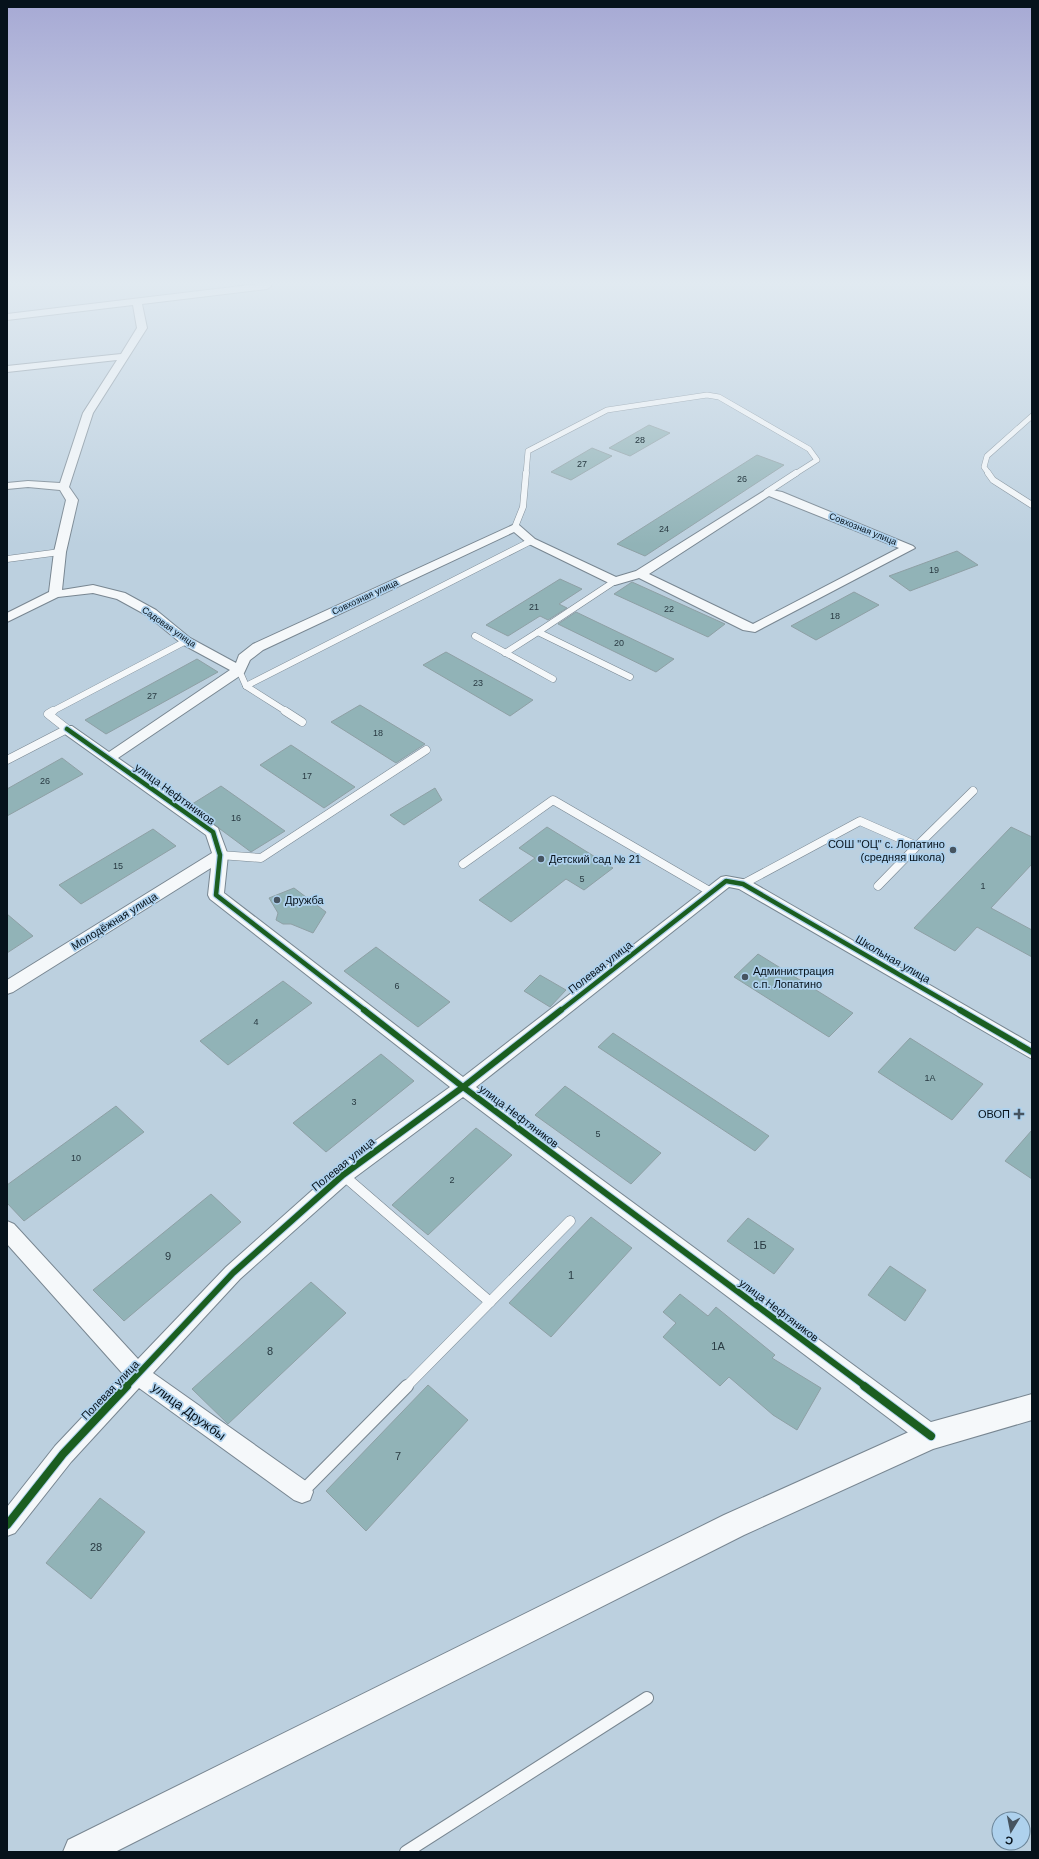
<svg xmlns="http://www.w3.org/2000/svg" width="1039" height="1859" font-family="Arial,sans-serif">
<rect width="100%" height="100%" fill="#bcd0df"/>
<g fill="#91b3b7" stroke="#8ea0a5">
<polygon points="649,425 670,433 630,456 609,448"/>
<polygon points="592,448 612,456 571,480 551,472"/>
<polygon points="757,455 784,465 645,556 617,544"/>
<polygon points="957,551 978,565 910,591 889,576"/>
<polygon points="560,579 582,589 559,604 567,608 548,620 540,616 508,636 486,625"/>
<polygon points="632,582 725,624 708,637 614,594"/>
<polygon points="854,592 879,605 816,640 791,626"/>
<polygon points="576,612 674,659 656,672 558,624"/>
<polygon points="446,652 533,700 510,716 423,665"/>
<polygon points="197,659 218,672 106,734 85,720"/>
<polygon points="360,705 425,744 396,763 331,722"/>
<polygon points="291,745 355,787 324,808 260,765"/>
<polygon points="62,758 83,774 7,816 7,789"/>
<polygon points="221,786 285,831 251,852 189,806"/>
<polygon points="435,788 442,800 404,825 390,815"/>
<polygon points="547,827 613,868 584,890 566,879 511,922 479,900 535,858 519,848"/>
<polygon points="1011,827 1032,837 1032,864 991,908 1032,930 1032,957 977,927 955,951 914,928"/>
<polygon points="153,829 176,846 81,904 59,885"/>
<polygon points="294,888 326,912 313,933 291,924 283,924 276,920 278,913 269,898"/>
<polygon points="7,914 33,936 7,953"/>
<polygon points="376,947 450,1002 418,1027 344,971"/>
<polygon points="758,954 853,1013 829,1037 734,977"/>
<polygon points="540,975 566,990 550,1007 524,991"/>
<polygon points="283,981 312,1003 228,1065 200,1041"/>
<polygon points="613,1033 769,1136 755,1151 598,1047"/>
<polygon points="910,1038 983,1084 952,1120 878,1072"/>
<polygon points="381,1054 414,1081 326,1152 293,1123"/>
<polygon points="565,1086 661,1153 631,1184 535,1115"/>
<polygon points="116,1106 144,1132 24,1221 7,1203 7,1185"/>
<polygon points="476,1128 512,1155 428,1235 392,1205"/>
<polygon points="1032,1130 1032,1179 1005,1161"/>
<polygon points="211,1194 241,1222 124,1321 93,1290"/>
<polygon points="591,1217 632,1248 551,1337 509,1303"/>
<polygon points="748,1218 794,1249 774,1274 727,1241"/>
<polygon points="890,1266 926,1290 905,1321 868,1295"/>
<polygon points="311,1282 346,1313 228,1424 192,1389"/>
<polygon points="680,1294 708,1316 716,1307 775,1355 772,1358 821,1388 797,1430 773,1415 729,1377 720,1386 663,1337 676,1323 663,1312"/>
<polygon points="428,1385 468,1420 366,1531 326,1491"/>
<polygon points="100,1498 145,1532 91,1599 46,1563"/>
</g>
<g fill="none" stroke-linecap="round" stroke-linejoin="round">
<g stroke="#788691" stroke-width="6">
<g id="service-far4">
<polyline points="526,474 528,451 607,410 707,395 719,397 809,449 817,460 795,474"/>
<polyline points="989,474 984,467 987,456 1032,416"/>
</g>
</g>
<g stroke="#788691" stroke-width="7">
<g id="service-far3">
<polyline points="988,473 993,480 1032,505"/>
<polyline points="767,492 796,473"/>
<polyline points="515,527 523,507 526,473"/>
<polyline points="7,559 60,552"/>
<polyline points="615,581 538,632 630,677"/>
<polyline points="475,636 553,679"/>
<polyline points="505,653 538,632"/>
<polyline points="239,670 246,686 287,712"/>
<polyline points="246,686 531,541"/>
<polyline points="51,712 186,641"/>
</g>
</g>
<g stroke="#788691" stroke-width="9">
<g id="service-far2">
<polyline points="285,711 302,722"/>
<polyline points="7,760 67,729 48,714 53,711"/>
<polyline points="220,855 261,858 426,750"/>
<polyline points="463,864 553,800 711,892"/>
<polyline points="743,884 860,821 917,846 973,791"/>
<polyline points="878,886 917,846"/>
</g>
</g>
<g stroke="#788691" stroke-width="11">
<g id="service-far1">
<polyline points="343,1175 490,1302"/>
<polyline points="406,1387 570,1221"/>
</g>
</g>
<g stroke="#788691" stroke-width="14">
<g id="service">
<polyline points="302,1492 407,1386"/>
<polyline points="406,1852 647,1698"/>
</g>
</g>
<g stroke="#788691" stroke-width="2">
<path id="minor" d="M259,284h12v2l-4,3 -125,15 5,24 -54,85 -24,74 9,13 -12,52 -4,38 31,-5 32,8 31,17 34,28 46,25 3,-8 14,-11 262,-120 4,1 16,14 81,38 20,-6 131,-82 15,3 131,54 2,2 -160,84 -12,-2 -104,-52 -24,7 -4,-1 -84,-41 -13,-11 -251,118 -13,10 -6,13 -126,85 100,70 10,27 -4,38 239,184 258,-200 5,-1 22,4 284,164v15l-293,-170 -10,-2 -253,200 463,341 3,8 -3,8 -8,3 -8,-3 -460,-347 -113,84 -110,98 -87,94 157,111 3,8 -3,8 -8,3 -8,-3 -155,-112 -68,74 -56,71 -8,3v-29l48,-61 68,-72 -116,-130v-23l7,3 124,135 88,-92 110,-98 114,-82 -240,-188 -2,-4 3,-27 -198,124 -6,2v-14l205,-127 -6,-18 -144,-103 -2,-3 2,-3h10l37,26 121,-82 -48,-26 -34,-28 -31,-17 -24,-6 -35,4 -51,25v-9l42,-21 5,-40 12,-52 -6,-10 -32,-3 -21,2v-6l21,-2 32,2 23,-70 34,-53 -110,12v-6l114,-12 16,-26 -4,-23 -126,15v-6zM769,496l130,52 -146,76 -104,-50z"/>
</g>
<g stroke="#788691" stroke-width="2">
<polygon id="tertiary" points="1032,1394 1032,1420 933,1449 744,1535 115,1852 63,1852 68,1840 724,1515 931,1422"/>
</g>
<use href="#service-far4" stroke="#f5f8fa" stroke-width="5"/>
<use href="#service-far3" stroke="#f5f8fa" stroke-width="6"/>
<use href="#service-far2" stroke="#f5f8fa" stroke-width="8"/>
<use href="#service-far1" stroke="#f5f8fa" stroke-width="10"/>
<use href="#service" stroke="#f5f8fa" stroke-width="12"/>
<use href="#minor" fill="#f5f8fa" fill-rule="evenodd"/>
<use href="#tertiary" fill="#f5f8fa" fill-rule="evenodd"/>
<g stroke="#aed1ed" stroke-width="7">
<g id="cycleway-far2">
<polyline points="67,729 213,832 220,855 216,895 366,1011"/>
<polyline points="560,1011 726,881 743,884 962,1011"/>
</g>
</g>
<g stroke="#aed1ed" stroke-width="8">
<g id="cycleway-far1">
<polyline points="364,1010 463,1087 866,1387"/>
<polyline points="960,1010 1032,1052"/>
<polyline points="126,1387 233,1273 343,1175 463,1087 561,1010"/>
</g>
</g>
<g stroke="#aed1ed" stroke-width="10">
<g id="cycleway">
<polyline points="864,1386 931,1436"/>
<polyline points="7,1525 63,1454 127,1386"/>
</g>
</g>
<use href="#cycleway-far2" stroke="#1b5e20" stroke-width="4.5"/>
<use href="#cycleway-far1" stroke="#1b5e20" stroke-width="6"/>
<use href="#cycleway" stroke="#1b5e20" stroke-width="8"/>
</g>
<linearGradient id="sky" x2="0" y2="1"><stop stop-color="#a6a9d4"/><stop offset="0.52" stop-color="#e1eaf1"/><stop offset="1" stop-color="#e1eaf1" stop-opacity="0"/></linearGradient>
<rect width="1039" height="545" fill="url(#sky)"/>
<g fill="#465460" stroke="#aed1ed" stroke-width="1.5">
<circle cx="953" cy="850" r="4"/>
<circle cx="541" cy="859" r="4"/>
<circle cx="277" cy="900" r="4"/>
<circle cx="745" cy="977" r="4"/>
<path d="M1017 1108h4v4h4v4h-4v4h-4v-4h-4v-4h4z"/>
</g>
<g text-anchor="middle" stroke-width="3.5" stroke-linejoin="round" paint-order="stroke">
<g font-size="9" fill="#293a42">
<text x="640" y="443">28</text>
<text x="582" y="467">27</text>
<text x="742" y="482">26</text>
<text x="664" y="532">24</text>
<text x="934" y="573">19</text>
<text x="534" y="610">21</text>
<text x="669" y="612">22</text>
<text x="835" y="619">18</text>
<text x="619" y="646">20</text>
<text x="478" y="686">23</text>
<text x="152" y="699">27</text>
<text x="378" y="736">18</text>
<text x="307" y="779">17</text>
<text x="45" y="784">26</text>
<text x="236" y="821">16</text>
<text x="118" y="869">15</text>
<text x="582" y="882">5</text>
<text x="983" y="889">1</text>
<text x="397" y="989">6</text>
<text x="256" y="1025">4</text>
<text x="930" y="1081">1А</text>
<text x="354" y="1105">3</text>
<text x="598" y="1137">5</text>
<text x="76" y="1161">10</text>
<text x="452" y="1183">2</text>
</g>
<g font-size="9" fill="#06121b" stroke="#aed1ed">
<text transform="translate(863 529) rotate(22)" y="3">Совхозная улица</text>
<text transform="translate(365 597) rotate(-25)" y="3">Совхозная улица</text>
<text transform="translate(169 627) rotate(35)" y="3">Садовая улица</text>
</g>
<g font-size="11" fill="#06121b" stroke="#aed1ed">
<text transform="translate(175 794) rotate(36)" y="4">улица Нефтяников</text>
<text transform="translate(114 921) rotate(-32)" y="4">Молодёжная улица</text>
<text transform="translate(893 959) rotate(30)" y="4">Школьная улица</text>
<text transform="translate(600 967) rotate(-38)" y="4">Полевая улица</text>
<text transform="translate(519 1116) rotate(37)" y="4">улица Нефтяников</text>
<text transform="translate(343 1164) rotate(-39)" y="4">Полевая улица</text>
<text transform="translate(779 1310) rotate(37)" y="4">улица Нефтяников</text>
<text transform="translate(110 1390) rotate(-46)" y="4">Полевая улица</text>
</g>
<g font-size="11" fill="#06121b" stroke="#aed1ed" text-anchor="start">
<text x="945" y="848" text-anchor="end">СОШ "ОЦ" с. Лопатино<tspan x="945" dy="13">(средняя школа)</tspan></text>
<text x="549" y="863">Детский сад № 21</text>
<text x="285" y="904">Дружба</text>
<text x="753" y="975">Администрация<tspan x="753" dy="13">с.п. Лопатино</tspan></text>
<text x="1010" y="1118" text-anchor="end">ОВОП</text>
</g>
<g font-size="11" fill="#293a42">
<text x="760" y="1249">1Б</text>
<text x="168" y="1260">9</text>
<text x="571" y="1279">1</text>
<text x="718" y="1350">1А</text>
<text x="270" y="1355">8</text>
<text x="398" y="1460">7</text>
<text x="96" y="1551">28</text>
</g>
<g font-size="13" fill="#06121b" stroke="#aed1ed">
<text transform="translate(189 1411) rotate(36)" y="5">улица Дружбы</text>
</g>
</g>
<rect width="1039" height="1859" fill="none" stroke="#06121b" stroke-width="16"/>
<g transform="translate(1011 1831) rotate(190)"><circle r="19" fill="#aed1ed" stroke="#6b8599"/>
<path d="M0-3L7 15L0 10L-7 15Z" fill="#465460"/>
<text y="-6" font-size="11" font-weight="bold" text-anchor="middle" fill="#06121b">С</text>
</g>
</svg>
